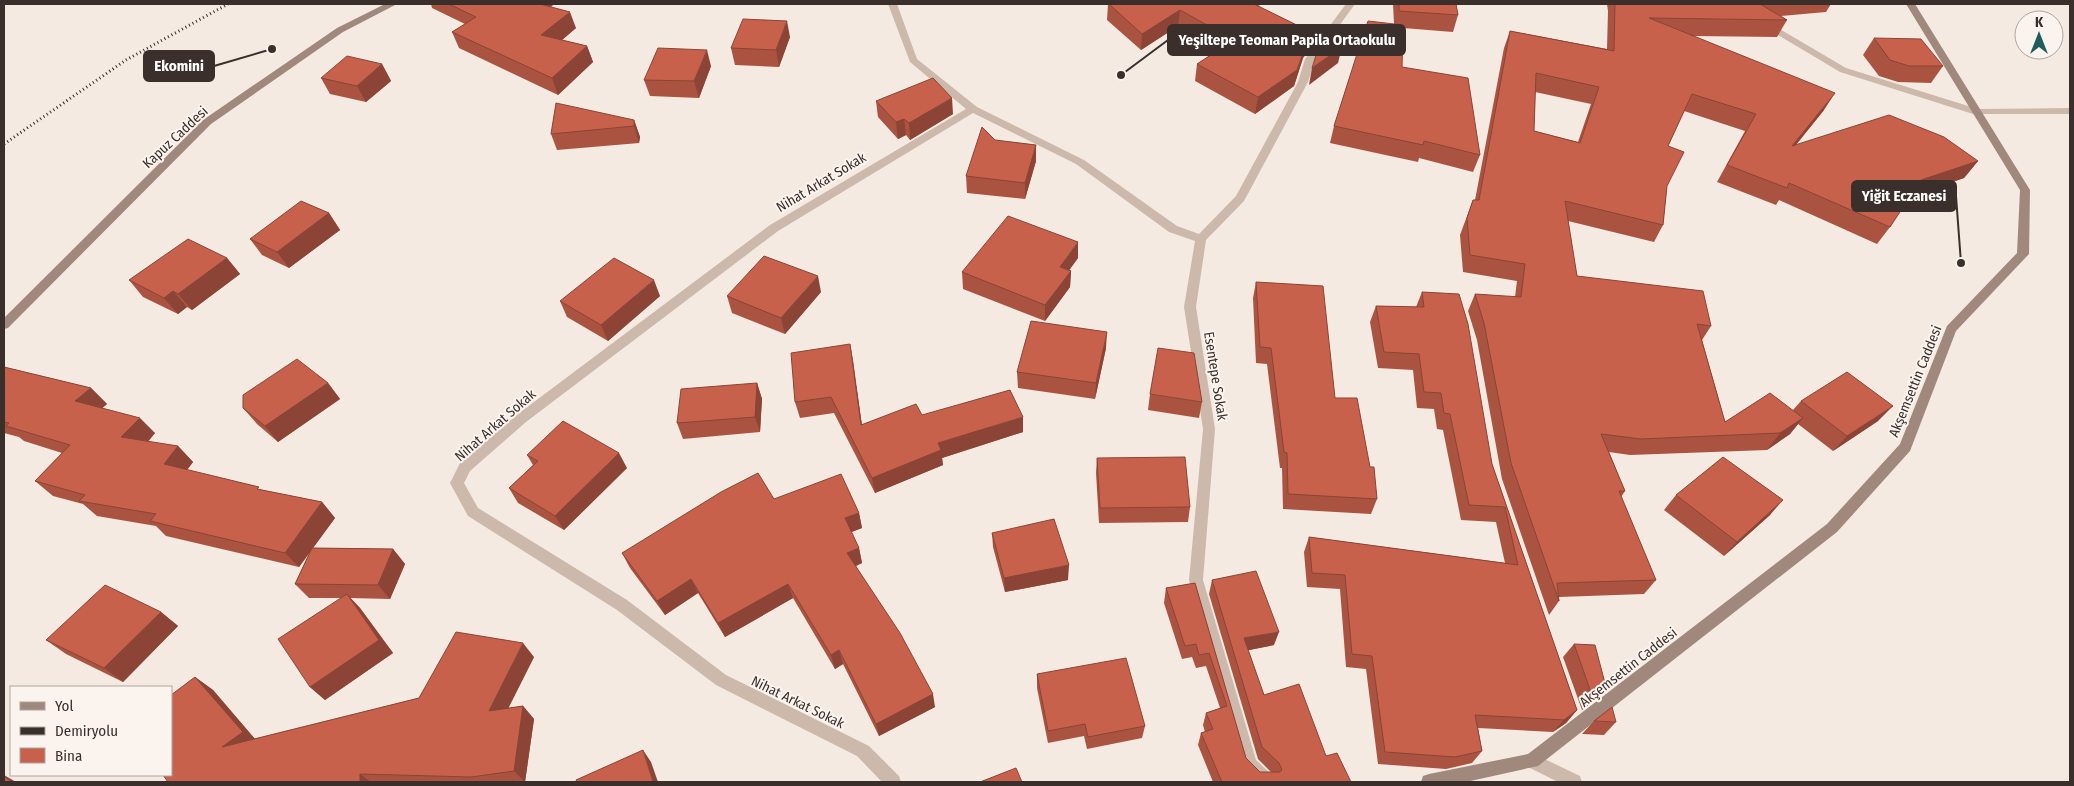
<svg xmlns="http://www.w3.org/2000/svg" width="2074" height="786" font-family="'Fira Sans Condensed',sans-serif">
<rect width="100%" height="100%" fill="#f4eae1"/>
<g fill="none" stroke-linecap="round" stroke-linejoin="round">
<g fill="#ccb9ac" fill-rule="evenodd">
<polygon points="888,4 897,4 917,59 977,107 1084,160 1177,226 1199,234 1236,196 1298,82 1305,59 1346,4 1355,4 1315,59 1308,82 1244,201 1206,240 1196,307 1215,429 1203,580 1256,760 1273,776 1275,782 1256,782 1243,770 1189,580 1203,429 1184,307 1195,241 1169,232 1076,164 973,113 778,231 526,422 470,471 464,483 478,508 627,600 726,675 869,746 899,776 901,782 882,782 857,756 716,685 617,610 468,516 450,483 460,463 518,414 770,225 966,109 910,62"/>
<polygon points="1766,21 1846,68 1978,109 2070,108 2070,114 1973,114 1840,72 1763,26 1761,24"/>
<polygon points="1532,753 1580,776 1582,782 1558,782 1526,766 1524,761 1526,756"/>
</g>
<g fill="#a0887d" fill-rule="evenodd">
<polygon points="385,4 397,4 343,32 211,124 8,328 4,329 4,318 203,120 337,28"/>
<polygon points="1906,4 1915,4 2030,190 2029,254 1956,331 1910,451 1837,532 1538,766 1466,782 1421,782 1423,776 1429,774 1528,754 1827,524 1900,444 1947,326 2017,253 2020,190"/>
</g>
<polyline stroke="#3b2f2b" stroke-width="3" stroke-dasharray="1 3" stroke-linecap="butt" points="4,144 126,60 228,4"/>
</g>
<g fill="#ab5341" fill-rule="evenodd">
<polygon points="431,4 554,4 551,7 576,28 562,40 587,46 593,62 558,95 459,48 452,32 465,24 432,8"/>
<polygon points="1108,4 1262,4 1258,6 1310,49 1303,58 1294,86 1255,114 1195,81 1197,64 1219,49 1178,26 1141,50 1107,20"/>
<polygon points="1393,4 1456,4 1458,15 1453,32 1403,28 1402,67 1480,155 1473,172 1419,158 1418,162 1330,143 1334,126 1360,45 1394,24"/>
<path d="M1607,4h224l-5,8 -45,4 6,4 -10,17 -84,-1 131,74 -28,35 182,16 -14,17 -54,18 -20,31 -13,17 -98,-44 -3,5 -59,-23 28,-51 -61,-20 -16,35 -1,40 -4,39 -9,17 -86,-21 9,55 134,50 -9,14 23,82 68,-12 8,-9 77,20 -45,30 -35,-27 -8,10 -23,16 -137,5 -21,-3 16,39 -4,6 35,83 -12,14 -85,3v4l-10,14 -47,-136 -25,-139 -9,-29 7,-17 40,3 2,-16 -54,-9 -3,-37 13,-35h2l29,-152 6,-17 97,18 1,-38zM1535,92l56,12 -13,38 -44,-11z"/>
<polygon points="790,37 779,67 735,65 731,48"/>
<polygon points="1874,38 1943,66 1931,83 1898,82 1879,76 1863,55"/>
<polygon points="382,64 391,81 366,102 330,94 321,78"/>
<polygon points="711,66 699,98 650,96 644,80"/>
<polygon points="876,101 953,114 910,140 906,135 898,139 878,117"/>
<polygon points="634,120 640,137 639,143 557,150 551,134"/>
<polygon points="995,140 1036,145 1036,161 1025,199 967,193 966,176"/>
<polygon points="329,213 340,230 289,268 262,255 250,239"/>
<polygon points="227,258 240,274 192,310 187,307 178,314 143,297 129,280"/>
<polygon points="1078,258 1069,270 1071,271 1070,287 1045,321 963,289 962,272"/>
<polygon points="1256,282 1335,398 1370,467 1377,499 1371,514 1283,509 1282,468 1280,468 1267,364 1256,363 1253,298"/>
<polygon points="821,292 785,334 732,313 727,296"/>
<polygon points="1422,292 1492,464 1577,710 1566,723 1553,732 1478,728 1482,751 1472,763 1446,769 1378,764 1366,669 1346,667 1340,589 1307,587 1304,552 1309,537 1505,563 1496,522 1461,520 1443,430 1437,429 1434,409 1417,408 1413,370 1378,368 1370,322 1376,306 1416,307"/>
<polygon points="660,296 608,341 567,317 560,301"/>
<polygon points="850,344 862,425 922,415 1023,432 942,458 943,465 875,493 834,413 800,418 795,402"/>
<polygon points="1106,348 1095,399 1018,388 1017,372"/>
<polygon points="4,367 91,388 107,404 102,408 155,433 148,442 178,446 193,462 187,470 262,490 322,502 335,518 313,548 393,549 405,564 390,599 350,598 360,608 393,653 325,700 310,687 341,598 309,598 295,584 310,552 299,567 166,536 156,526 97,516 83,504 53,496 35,481 62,453 24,441 19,437 4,433"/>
<polygon points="328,383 340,399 278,442 257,424 243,408"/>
<polygon points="757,383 762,399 760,432 683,439 677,423"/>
<polygon points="1150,394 1202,402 1199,418 1148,410"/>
<polygon points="527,455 627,468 564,530 518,503 509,488 533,465"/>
<polygon points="1097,458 1190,507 1188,522 1099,523 1096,473"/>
<polygon points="1676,495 1770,515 1724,556 1664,510"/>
<polygon points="774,499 859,513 862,528 851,532 859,548 862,563 856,566 935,707 879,736 843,664 835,669 793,598 725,637 698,593 665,615 630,568 622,553"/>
<polygon points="992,533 1068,580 1005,592 993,547"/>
<polygon points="1212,580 1274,645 1248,650 1264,695 1326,756 1351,782 1213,782 1198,745 1201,733 1205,732 1203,725 1206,713 1220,708 1206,666 1196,668 1192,657 1182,659 1164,603 1166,588 1195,583 1246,758 1260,772 1271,772 1258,759 1209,594"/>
<polygon points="161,612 178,626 123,682 66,654 46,640"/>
<polygon points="1574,644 1606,687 1595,700 1582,710 1563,657"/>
<polygon points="534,657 508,708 523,706 534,719 525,782 168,782 195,677 213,690 255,739 419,698"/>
<polygon points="1037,674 1145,726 1142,738 1087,749 1084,736 1048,743 1037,688"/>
<polygon points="1594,721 1616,722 1604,735 1582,734"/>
</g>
<g fill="#8b4435">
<polygon points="531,4 554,4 536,17"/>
<polygon points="1180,10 1178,26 1141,50 1142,34"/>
<polygon points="570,12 576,28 548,52 541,35"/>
<polygon points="787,21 790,37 779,67 776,50"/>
<polygon points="1313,33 1310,49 1303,58 1294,86 1255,114 1258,97 1307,42"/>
<polygon points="587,46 593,62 558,95 552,78"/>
<polygon points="1342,47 1338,63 1309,85 1312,68"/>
<polygon points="707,50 711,66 699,98 694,81"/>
<polygon points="382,64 391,81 366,102 357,86"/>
<polygon points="1835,93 1824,110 1781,163 1792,146"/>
<polygon points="952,98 953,114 910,140 909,123"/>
<polygon points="904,119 906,135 898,139 896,122"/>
<polygon points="634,120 640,137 639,143 634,126"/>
<polygon points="1036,145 1036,161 1025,199 1025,183"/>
<polygon points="1978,161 1964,178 1908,197 1921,180"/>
<polygon points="329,213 340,230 289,268 277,252"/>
<polygon points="1078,242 1078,258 1060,283 1060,267"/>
<polygon points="227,258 240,274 192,310 178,294"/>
<polygon points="1071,271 1070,287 1045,321 1045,305"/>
<polygon points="818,276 821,292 785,334 781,318"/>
<polygon points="654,280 660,296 608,341 601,325"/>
<polygon points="173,291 187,307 178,314 164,298"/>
<polygon points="1107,332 1106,348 1095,399 1096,383"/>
<polygon points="850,344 853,360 864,441 861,425"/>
<polygon points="328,383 340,399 278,442 265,426"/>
<polygon points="757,383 762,399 760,432 755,417"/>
<polygon points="91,388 107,404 92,417 75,401"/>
<polygon points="1893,406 1878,421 1833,451 1847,436"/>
<polygon points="1023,417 1023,432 942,458 943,465 875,493 872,478 938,443"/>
<polygon points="140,418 155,433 137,453 121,437"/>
<polygon points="1803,418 1790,434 1767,450 1780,433"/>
<polygon points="178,446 193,462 179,480 164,464"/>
<polygon points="619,453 627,468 564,530 555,516"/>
<polygon points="1783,500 1770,515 1724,556 1737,542"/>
<polygon points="322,502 335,518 299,567 285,553"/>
<polygon points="859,513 862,528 849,533 845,518"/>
<polygon points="859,548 862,563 851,568 847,553"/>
<polygon points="393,549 405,564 390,599 378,585"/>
<polygon points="1069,565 1068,580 1005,592 1004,578"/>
<polygon points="691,579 698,593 665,615 657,601"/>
<polygon points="788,584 793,598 725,637 718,623"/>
<polygon points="347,594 360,608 393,653 325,700 310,687"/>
<polygon points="161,612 178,626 123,682 104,668"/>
<polygon points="1279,632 1274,645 1240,652 1244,638"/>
<polygon points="523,643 534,657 501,723 489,711"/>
<polygon points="839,650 843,664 835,669 831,655"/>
<polygon points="195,677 213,690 260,745 222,747"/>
<polygon points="1606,687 1595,700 1582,710 1593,698"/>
<polygon points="933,694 935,707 879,736 876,724"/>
<polygon points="523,706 534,719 525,782 514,771"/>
<polygon points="1577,710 1566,723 1553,732 1564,720"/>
<polygon points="643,750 651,762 658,782 653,782"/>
<polygon points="360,774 371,782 360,782"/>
<polygon points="4,775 16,782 12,782 4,777"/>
</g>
<g fill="#c7614c" stroke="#8b4435" fill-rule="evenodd">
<polygon points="449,4 540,4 570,12 541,35 587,46 552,78 452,32 476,17"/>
<polygon points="1109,4 1254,4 1313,33 1307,42 1297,70 1258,97 1197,64 1234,40 1180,10 1142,34"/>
<polygon points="1399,4 1456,4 1458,15 1399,11"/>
<path d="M1615,4h145l27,16 -138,-2 186,75 -43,53 97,-31 55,22 34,24 -57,19 -31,47 -101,-44 -2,5 -60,-23 29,-51 -64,-20 -24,52 16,6 -17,34 -4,39 -98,-24 12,75 126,15 8,35 -14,-2 28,98 45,-29 33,25 -23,15 -139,6 -40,-5 24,57h-6l37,89 -99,3 2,18 -48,-138 -27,-140 -9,-29 46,3 4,-33 -55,-9 -3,-37 6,-18h6l31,-169 104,20zM1536,73l63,14 -19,56 -46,-12z"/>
<polygon points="743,19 787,21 776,50 731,48"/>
<polygon points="1368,21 1403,25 1402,67 1468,78 1480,155 1424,141 1423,145 1334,126 1357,54 1359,55 1360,45"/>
<polygon points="1324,38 1342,47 1312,68 1320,43"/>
<polygon points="1874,38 1921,39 1943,66 1909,66 1890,60"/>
<polygon points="658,48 707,50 694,81 644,80"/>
<polygon points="347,56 382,64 357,86 321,78"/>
<polygon points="933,78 952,98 909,123 904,119 896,122 876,101"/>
<polygon points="556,103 634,120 634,126 551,134"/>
<polygon points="982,127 995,140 1036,145 1025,183 966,176"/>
<polygon points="301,201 329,213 277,252 250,239"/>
<polygon points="1008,216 1078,242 1060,267 1071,271 1045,305 962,272"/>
<polygon points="188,239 227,258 178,294 173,291 164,298 129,280"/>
<polygon points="764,256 818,276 781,318 727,296"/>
<polygon points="614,258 654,280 601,325 560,301"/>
<polygon points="1256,282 1323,286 1335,398 1357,398 1370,467 1374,467 1377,499 1288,494 1287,453 1284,452 1271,348 1260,347"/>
<polygon points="1422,292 1459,294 1468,324 1492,464 1577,710 1564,720 1475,715 1482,751 1455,757 1385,752 1372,656 1352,654 1345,575 1312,573 1309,537 1518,565 1505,507 1469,505 1450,414 1444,413 1441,393 1424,392 1419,354 1384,352 1376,306 1424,307"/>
<polygon points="1031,321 1107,332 1096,383 1017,372"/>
<polygon points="850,344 861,425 916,404 922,415 1010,390 1023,417 938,443 941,450 872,478 831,397 795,402 791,353"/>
<polygon points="1158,348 1194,353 1202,402 1150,394"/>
<polygon points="297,359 328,383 265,426 243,408 243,395"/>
<polygon points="4,367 91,388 75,401 140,418 121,437 178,446 164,464 259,487 257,489 322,502 285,553 150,521 156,514 79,501 85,495 35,481 70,445 6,426 9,423 4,422"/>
<polygon points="1847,372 1893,406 1847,436 1801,401"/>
<polygon points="757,383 755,417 677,423 681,389"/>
<polygon points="563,421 619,453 555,516 509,488 538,461 527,455"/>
<polygon points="1185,457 1190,507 1100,508 1097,458"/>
<polygon points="1723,457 1783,500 1737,542 1676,495"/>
<polygon points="758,473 774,499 841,474 859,513 845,518 859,548 847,553 900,633 933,694 876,724 839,650 831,655 788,584 718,623 691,579 657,601 622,553 721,492"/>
<polygon points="1054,519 1069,565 1004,578 992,533"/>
<polygon points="312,548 393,549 378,585 295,584"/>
<polygon points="1256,571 1279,632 1244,638 1264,695 1299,684 1326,756 1337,753 1351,782 1222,782 1201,733 1213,729 1206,713 1227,706 1209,653 1199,655 1196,644 1185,646 1166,588 1195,583 1246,758 1260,772 1280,772 1282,770 1279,763 1262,747 1212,580"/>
<polygon points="105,585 161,612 104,668 46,640"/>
<polygon points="347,594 379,640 310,687 278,639"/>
<polygon points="456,632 523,643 489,711 523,706 514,771 471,777 360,774 360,782 168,782 163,775 171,775 171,695 195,677 243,732 222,747 419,698"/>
<polygon points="1574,644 1595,645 1606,687 1593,698"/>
<polygon points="1126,658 1145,726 1088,737 1085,724 1048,731 1037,674"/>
<polygon points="1612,707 1616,722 1594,721"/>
<polygon points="643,750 653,782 577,782 576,780"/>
<polygon points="1016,768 1022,782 980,782"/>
<polygon points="4,777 12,782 4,782"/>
</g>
<g text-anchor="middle" stroke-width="4" stroke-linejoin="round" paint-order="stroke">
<g font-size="14" fill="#3b2f2b" stroke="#fbf4ee">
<text transform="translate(175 137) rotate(-43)" y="5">Kapuz Caddesi</text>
<text transform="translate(821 182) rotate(-31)" y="5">Nihat Arkat Sokak</text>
<text transform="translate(1216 376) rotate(81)" y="5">Esentepe Sokak</text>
<text transform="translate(1915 381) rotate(-68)" y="5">Akşemsettin Caddesi</text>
<text transform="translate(495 425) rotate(-41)" y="5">Nihat Arkat Sokak</text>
<text transform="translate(1628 667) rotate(-38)" y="5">Akşemsettin Caddesi</text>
<text transform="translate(798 702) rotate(26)" y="5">Nihat Arkat Sokak</text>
</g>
</g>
<path fill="none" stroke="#3b2f2b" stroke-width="2" d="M1121 75L1168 40M272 49L214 66M1961 263L1956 196"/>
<g fill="#3b2f2b" stroke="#fbf4ee" stroke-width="2">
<circle cx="1121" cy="75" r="5"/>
<circle cx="272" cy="49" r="5"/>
<circle cx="1961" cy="263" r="5"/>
</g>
<g fill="#3b2f2b" stroke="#3b2f2b" stroke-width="2">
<rect x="1168" y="25" width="237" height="30" rx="5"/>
<rect x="144" y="51" width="70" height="30" rx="5"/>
<rect x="1852" y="181" width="104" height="30" rx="5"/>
</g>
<g font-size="15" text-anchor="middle" font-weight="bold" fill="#fff">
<text x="1287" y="45">Yeşiltepe Teoman Papila Ortaokulu</text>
<text x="179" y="71">Ekomini</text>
<text x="1904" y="201">Yiğit Eczanesi</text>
</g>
<rect width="2074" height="786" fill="none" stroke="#3b2f2b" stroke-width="10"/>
<rect x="10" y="686" width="162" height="90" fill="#fbf4ee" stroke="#aea5a0"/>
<rect x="20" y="702" width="25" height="8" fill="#a0887d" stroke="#aea5a0"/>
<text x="55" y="711" font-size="15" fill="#3b2f2b">Yol</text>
<rect x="20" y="727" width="25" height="8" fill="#3b2f2b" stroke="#aea5a0"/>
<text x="55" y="736" font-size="15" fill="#3b2f2b">Demiryolu</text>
<rect x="20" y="748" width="25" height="15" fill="#c7614c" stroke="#aea5a0"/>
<text x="55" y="761" font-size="15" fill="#3b2f2b">Bina</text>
<g transform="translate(2039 35)"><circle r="24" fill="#fbf4ee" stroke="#aea5a0"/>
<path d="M0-4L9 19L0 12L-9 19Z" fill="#1f5d5d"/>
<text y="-8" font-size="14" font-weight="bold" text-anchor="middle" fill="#3b2f2b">K</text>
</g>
</svg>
